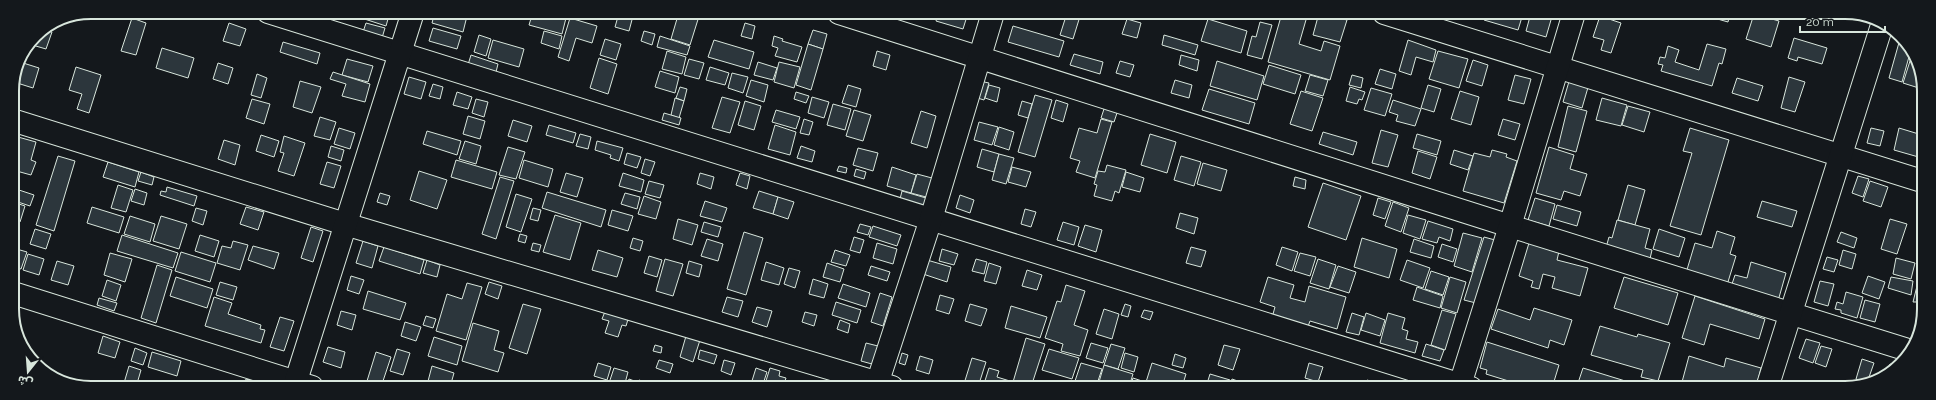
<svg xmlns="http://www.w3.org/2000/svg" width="1936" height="400" font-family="Raleway,'Noto Sans Arabic',sans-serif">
<rect width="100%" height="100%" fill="#14181c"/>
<g fill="#2c363c" stroke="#d8e6dc">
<polygon points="98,12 120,12 118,18"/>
<polygon points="343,12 390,12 386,26"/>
<polygon points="435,12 468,12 463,32 432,23"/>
<polygon points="503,12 521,12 519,17"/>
<polygon points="533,12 561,12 567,14 562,34 529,25"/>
<polygon points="679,12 700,13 690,45 671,39"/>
<polygon points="619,13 633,16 629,31 615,27"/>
<polygon points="938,13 968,13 963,29 936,21"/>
<polygon points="1017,13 1029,13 1028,18 1016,15"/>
<polygon points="1067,13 1081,13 1073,39 1060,35"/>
<polygon points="1282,13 1308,13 1299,44 1321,51 1324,41 1340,46 1330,80 1268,62"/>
<polygon points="1319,13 1347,20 1340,42 1313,35"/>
<polygon points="1464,13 1485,13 1483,19"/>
<polygon points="1486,13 1508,13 1522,17 1518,30 1484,20"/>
<polygon points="1531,13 1553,13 1546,37 1526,31"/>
<polygon points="1716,13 1730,13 1728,22 1714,18"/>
<polygon points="1754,14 1779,21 1771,47 1746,39"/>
<polygon points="1600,16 1621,23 1611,53 1601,50 1604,40 1593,37"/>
<polygon points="132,18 146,23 136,55 121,51"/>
<polygon points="570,18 597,26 592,43 576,38 569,61 558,57"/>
<polygon points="1127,19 1141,23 1137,38 1122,34"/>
<polygon points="1208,19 1247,31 1241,53 1201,41"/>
<polygon points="1260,22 1272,25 1262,59 1247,55 1252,36 1256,37"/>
<polygon points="229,23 246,29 240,46 223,41"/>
<polygon points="366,23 385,28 382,38 363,32"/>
<polygon points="745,23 755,26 752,39 741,36"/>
<polygon points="1013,26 1064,41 1059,57 1008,42"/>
<polygon points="433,28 461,36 457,49 429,41"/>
<polygon points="44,30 52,32 46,49 29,44 35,35"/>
<polygon points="813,30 827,34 823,49 808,44"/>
<polygon points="544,31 562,36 559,49 541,43"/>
<polygon points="644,31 655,34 652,45 641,41"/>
<polygon points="479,35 491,39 486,56 474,52"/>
<polygon points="1164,35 1198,45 1195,55 1162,45"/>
<polygon points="660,36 690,46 687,55 657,47"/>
<polygon points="774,36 783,39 782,41 802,47 797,62 775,56 778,48 772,46"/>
<polygon points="1794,38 1827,48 1822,64 1798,57 1797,61 1788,58"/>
<polygon points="605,39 621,44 616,60 600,55"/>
<polygon points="1900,39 1903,40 1910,53 1902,82 1889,78"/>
<polygon points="493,40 524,49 519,67 488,58"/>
<polygon points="714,40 754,52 749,69 708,57"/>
<polygon points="1408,40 1436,50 1433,62 1416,57 1411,75 1399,71"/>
<polygon points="283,42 320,53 317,64 280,52"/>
<polygon points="808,44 823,49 811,90 796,85"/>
<polygon points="1707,44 1726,49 1722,64 1719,63 1712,86 1661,71 1663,65 1658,64 1660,57 1665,58 1668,46 1679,50 1675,62 1699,70"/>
<polygon points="162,48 194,58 188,78 156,68"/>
<polygon points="667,51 686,57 682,74 662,69"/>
<polygon points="877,51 890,55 886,70 873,66"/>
<polygon points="1438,51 1468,59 1459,88 1429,79"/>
<polygon points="1074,54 1103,62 1100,74 1070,65"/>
<polygon points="471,55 498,64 495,76 467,68"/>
<polygon points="1181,55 1199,60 1197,71 1179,65"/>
<polygon points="599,58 617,64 608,94 590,88"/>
<polygon points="347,59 373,66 368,82 342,75"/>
<polygon points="689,59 704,63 699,79 684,75"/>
<polygon points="1473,60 1488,65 1482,86 1466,81"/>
<polygon points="1120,61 1134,65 1130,77 1116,73"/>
<polygon points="1217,61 1264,76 1257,100 1210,86"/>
<polygon points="1910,61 1915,63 1922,76 1922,89 1903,83"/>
<polygon points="20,62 39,68 33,88 14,82"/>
<polygon points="758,62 777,68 773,80 754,75"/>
<polygon points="779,62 800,67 794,88 774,82"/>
<polygon points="218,63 233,68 228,84 213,79"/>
<polygon points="1269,65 1301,75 1295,94 1263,84"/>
<polygon points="76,67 101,75 89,113 77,109 82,94 69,90"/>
<polygon points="710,67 729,73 725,85 706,80"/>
<polygon points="1380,69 1396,74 1392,89 1375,84"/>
<polygon points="660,71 679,77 675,93 655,87"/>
<polygon points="333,72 370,84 365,102 342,96 346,84 330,79"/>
<polygon points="732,73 748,77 743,93 728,88"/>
<polygon points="257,74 267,78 261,98 251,95"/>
<polygon points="1310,75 1328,80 1323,96 1305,91"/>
<polygon points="1352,75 1363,78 1361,88 1349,85"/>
<polygon points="1515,75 1531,79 1524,104 1508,100"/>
<polygon points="409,77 426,82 421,99 404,94"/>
<polygon points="1789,77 1805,82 1795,112 1781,108"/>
<polygon points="1570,78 1589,84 1582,108 1563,102"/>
<polygon points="1737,78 1763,86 1758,101 1732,93"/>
<polygon points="751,80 768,85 764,102 746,96"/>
<polygon points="975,80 989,83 984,100 971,96"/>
<polygon points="1175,80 1192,85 1189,98 1171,93"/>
<polygon points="300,81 321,87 312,113 293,107"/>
<polygon points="433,84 443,87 440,99 429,96"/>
<polygon points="848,85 861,89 856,107 842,103"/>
<polygon points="989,85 1000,88 997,102 985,98"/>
<polygon points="1428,85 1441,89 1434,112 1421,108"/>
<polygon points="680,87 687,89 684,101 676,98"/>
<polygon points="1350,87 1365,92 1362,100 1359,99 1357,104 1346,101"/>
<polygon points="1371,88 1392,94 1385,116 1364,110"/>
<polygon points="1209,89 1255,103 1249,124 1202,110"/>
<polygon points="1301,91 1323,98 1312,131 1290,124"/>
<polygon points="1460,91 1479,97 1471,125 1451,119"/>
<polygon points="457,92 472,97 468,109 453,105"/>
<polygon points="796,92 809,96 806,103 794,99"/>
<polygon points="1035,95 1052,100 1035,157 1018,152"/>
<polygon points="722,97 740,102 730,133 712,128"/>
<polygon points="812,97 829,102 824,118 808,113"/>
<polygon points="675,98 684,101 679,118 671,115"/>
<polygon points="1602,98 1627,105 1621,126 1596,120"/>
<polygon points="252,99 270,104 264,124 246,118"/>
<polygon points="476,99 488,102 484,117 472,113"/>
<polygon points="1056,100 1068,104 1063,122 1051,118"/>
<polygon points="1393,100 1421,109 1415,126 1396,121 1398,115 1389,112"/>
<polygon points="745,101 761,106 754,130 738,125"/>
<polygon points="1022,101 1032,104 1028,118 1018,115"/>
<polygon points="833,104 851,109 845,130 827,125"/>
<polygon points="1105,106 1118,110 1114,122 1101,118"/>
<polygon points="1568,106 1587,111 1576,152 1558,147"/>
<polygon points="1628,106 1650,112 1644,132 1622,125"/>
<polygon points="776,110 800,117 796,129 772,122"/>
<polygon points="854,110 871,115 863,141 846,136"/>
<polygon points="921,111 936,116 927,148 911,143"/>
<polygon points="664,113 681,118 679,125 662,120"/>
<polygon points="468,116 485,121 480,139 463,134"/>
<polygon points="320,117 336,122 330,140 314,136"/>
<polygon points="804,119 813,122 809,135 800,133"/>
<polygon points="1101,119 1112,122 1095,178 1076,172 1080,161 1070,158 1079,128 1097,133"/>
<polygon points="1503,119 1520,124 1515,140 1498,135"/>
<polygon points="513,120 532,126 527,142 508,136"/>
<polygon points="979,122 998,127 992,145 974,140"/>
<polygon points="549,125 576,133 573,143 546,135"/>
<polygon points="775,125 796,132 790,155 768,149"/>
<polygon points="999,127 1014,132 1009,150 994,145"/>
<polygon points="339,128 355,133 350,149 334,144"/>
<polygon points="1690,128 1729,140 1701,235 1670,226 1692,153 1683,151"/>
<polygon points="1871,128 1884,131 1880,146 1867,143"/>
<polygon points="1899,128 1922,135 1922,158 1894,150"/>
<polygon points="1381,130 1398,135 1388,167 1372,163"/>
<polygon points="427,131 461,141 457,155 423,144"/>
<polygon points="1323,132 1357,142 1353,155 1319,144"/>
<polygon points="580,134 591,137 588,149 576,146"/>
<polygon points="1150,134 1176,142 1167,173 1141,165"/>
<polygon points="1417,134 1441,141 1437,155 1413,148"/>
<polygon points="261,135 279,141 274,157 256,151"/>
<polygon points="284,136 305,143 294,176 278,171 284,153 280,152"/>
<polygon points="18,137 36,142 31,160 36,162 31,175 13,170 13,154"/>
<polygon points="224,140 240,145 235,165 218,159"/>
<polygon points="465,141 481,146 476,164 459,159"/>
<polygon points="597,141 623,148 619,161 610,158 611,155 595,150"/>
<polygon points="331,146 344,150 341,161 328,157"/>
<polygon points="801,146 815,151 812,162 797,158"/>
<polygon points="508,147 525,152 516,179 499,175"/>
<polygon points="1549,147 1574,155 1570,169 1587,174 1580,196 1564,191 1561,200 1536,193"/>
<polygon points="858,148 878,153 873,171 853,165"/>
<polygon points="982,149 999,154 994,172 977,167"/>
<polygon points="1454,150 1473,156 1468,170 1450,164"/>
<polygon points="1492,150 1507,154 1506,157 1517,161 1504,203 1463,191 1474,153 1490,157"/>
<polygon points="1418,151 1437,157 1430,179 1412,173"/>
<polygon points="627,153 641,157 637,168 624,164"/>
<polygon points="999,154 1014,158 1006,184 992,180"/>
<polygon points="58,156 75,161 54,231 36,225"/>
<polygon points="1181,156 1201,162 1194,186 1174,180"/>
<polygon points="645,159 655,162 650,176 641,173"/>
<polygon points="456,160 497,172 492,189 451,177"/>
<polygon points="524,160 553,169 548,187 519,178"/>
<polygon points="108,162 139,172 135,187 103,177"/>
<polygon points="327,162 341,166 334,188 320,184"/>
<polygon points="1203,163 1227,170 1221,191 1197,184"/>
<polygon points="1107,165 1126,170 1119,193 1115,191 1112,201 1094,196 1097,185 1094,184 1098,171 1105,172"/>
<polygon points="839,166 847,168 846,173 837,171"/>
<polygon points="892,167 916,175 911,193 887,186"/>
<polygon points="1012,167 1031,172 1026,187 1008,182"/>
<polygon points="856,169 866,172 864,179 854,176"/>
<polygon points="419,171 447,180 437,209 410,200"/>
<polygon points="141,172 154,177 152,185 138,181"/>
<polygon points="1126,172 1144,178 1140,192 1122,187"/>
<polygon points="566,173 583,178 577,197 560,192"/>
<polygon points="623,173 644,180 641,192 619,186"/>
<polygon points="700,173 714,177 711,189 697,184"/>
<polygon points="740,173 750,176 747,189 736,185"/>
<polygon points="917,174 932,178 926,197 911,193"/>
<polygon points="1858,176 1869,179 1863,197 1852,193"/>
<polygon points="500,177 514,181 496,239 482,234"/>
<polygon points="1295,177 1306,180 1305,189 1293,186"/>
<polygon points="649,181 664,185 660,198 645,194"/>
<polygon points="1870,181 1888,187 1881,207 1863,201"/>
<polygon points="13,182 18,184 13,200"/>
<polygon points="1323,183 1361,196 1346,240 1308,227"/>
<polygon points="118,185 133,190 126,212 111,208"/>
<polygon points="1628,185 1645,190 1635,225 1618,220"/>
<polygon points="167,187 197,196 194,206 160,195 161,191 166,192"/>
<polygon points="135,189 147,193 144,205 131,201"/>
<polygon points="19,190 34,195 30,206 15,201"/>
<polygon points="759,191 778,197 773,214 753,208"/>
<polygon points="902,191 926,198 924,206 900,199"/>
<polygon points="547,192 606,210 601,227 542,208"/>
<polygon points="380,193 390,196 387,205 377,202"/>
<polygon points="625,193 640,197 637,209 621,204"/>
<polygon points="516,194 532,199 521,232 506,227"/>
<polygon points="960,195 974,200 970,213 956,208"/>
<polygon points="644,196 661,202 656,219 638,214"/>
<polygon points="778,197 794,202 788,219 773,214"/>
<polygon points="1378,198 1391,202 1385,219 1373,215"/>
<polygon points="1535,198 1555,204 1549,226 1528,220"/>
<polygon points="705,201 727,208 722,222 700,216"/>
<polygon points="1762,201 1797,211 1792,227 1757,217"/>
<polygon points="13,202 25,206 20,222 13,220"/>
<polygon points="1393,202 1409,208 1401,232 1385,226"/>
<polygon points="1557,205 1581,212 1577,226 1553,219"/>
<polygon points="92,207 124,217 119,233 87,223"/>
<polygon points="246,207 264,212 258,230 240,224"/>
<polygon points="196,208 207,211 203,225 192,221"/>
<polygon points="533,208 541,210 538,221 530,219"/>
<polygon points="1025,209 1036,212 1031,227 1021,224"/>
<polygon points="612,210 633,216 628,231 608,225"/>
<polygon points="1180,213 1198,218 1194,234 1176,228"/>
<polygon points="555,215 581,223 570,260 543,252"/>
<polygon points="1408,215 1426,220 1420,239 1403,233"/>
<polygon points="130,216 155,224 150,242 124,234"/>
<polygon points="161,216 187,224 179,249 153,241"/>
<polygon points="678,219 698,225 692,245 673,239"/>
<polygon points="1890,219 1907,224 1897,254 1881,249"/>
<polygon points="1617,220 1650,229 1645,248 1652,250 1649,263 1605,251 1609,237 1612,238"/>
<polygon points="1428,221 1453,229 1450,241 1439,237 1437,243 1422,239"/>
<polygon points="704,222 721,227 718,237 701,232"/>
<polygon points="1063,222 1079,227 1074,245 1057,240"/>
<polygon points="860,224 871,227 868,235 857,232"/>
<polygon points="1085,225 1102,230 1096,252 1078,246"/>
<polygon points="873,226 901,235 897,246 869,237"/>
<polygon points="311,227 323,231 313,262 301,258"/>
<polygon points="35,229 51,234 46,249 30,244"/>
<polygon points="1659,229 1685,238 1679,257 1653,249"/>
<polygon points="1717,231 1735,237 1730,254 1736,256 1727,285 1686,273 1695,243 1712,248"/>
<polygon points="744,232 763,238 746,295 727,289"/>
<polygon points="1841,232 1857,238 1854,248 1837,242"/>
<polygon points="1463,233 1482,238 1472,272 1454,266"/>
<polygon points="520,234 527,236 525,243 518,241"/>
<polygon points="122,235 178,253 173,268 117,251"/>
<polygon points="200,235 219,241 214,257 195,251"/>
<polygon points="854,237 864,240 860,253 850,250"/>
<polygon points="1484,237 1495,240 1476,303 1464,300"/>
<polygon points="633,238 643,241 640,251 630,248"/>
<polygon points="1362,238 1397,249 1389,278 1354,267"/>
<polygon points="707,239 723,244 718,261 701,256"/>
<polygon points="1414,239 1434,246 1431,258 1410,252"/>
<polygon points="233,241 248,245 240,270 217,263 222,246 231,248"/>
<polygon points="363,241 378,246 372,268 356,263"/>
<polygon points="533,243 541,245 539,252 531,250"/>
<polygon points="877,243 897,249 893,264 873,258"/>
<polygon points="1529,243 1550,250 1560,247 1557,260 1588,268 1580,296 1552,288 1555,277 1543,274 1539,289 1531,287 1533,281 1519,276"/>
<polygon points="1442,244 1457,249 1453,262 1438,257"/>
<polygon points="253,246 279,253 274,269 248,260"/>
<polygon points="384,247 424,260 420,274 379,261"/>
<polygon points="1191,247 1206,251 1201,267 1186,263"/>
<polygon points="1282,247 1298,252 1292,271 1276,265"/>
<polygon points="13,248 27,252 21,269 13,267"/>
<polygon points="942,249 958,254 954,265 939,261"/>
<polygon points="598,250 623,258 617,277 592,270"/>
<polygon points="835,250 850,255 846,266 831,262"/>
<polygon points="1843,250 1856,254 1852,269 1839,265"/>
<polygon points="181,252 216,263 210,282 175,271"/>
<polygon points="110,253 132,259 125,282 104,275"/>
<polygon points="1300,253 1316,257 1310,276 1294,271"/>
<polygon points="28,254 44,259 39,275 23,270"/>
<polygon points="649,256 662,260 657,277 644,273"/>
<polygon points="1827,257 1838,260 1834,272 1823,269"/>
<polygon points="1896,258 1915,263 1911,279 1893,274"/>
<polygon points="665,259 683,264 673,296 656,291"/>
<polygon points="976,259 987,262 984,274 972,271"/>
<polygon points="1318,259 1336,265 1329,289 1310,283"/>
<polygon points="427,260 440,265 437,277 423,273"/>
<polygon points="927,260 951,267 947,282 923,274"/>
<polygon points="1407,260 1430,268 1423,288 1400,280"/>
<polygon points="57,261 74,266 68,285 51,280"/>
<polygon points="689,261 702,265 699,277 686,273"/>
<polygon points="766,262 784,268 779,285 761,280"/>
<polygon points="1751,262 1786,273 1778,301 1731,287 1735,275 1747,278"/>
<polygon points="827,263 844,269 840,282 823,277"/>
<polygon points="989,263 1001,267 996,284 984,281"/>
<polygon points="157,265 172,270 156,323 141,318"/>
<polygon points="871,266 890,272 887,281 868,275"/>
<polygon points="1338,266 1356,272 1349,293 1330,287"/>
<polygon points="789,268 800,271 795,288 784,284"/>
<polygon points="1027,270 1042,275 1037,290 1022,286"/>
<polygon points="1431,271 1449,277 1443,295 1425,289"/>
<polygon points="1920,274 1922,275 1923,302 1913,302"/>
<polygon points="351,276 364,280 359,294 347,290"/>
<polygon points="1868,276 1885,282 1879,299 1862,293"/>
<polygon points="176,277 213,289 207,308 170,296"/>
<polygon points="1268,277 1294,285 1290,298 1305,302 1309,286 1346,297 1337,329 1310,321 1306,332 1271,321 1275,307 1260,302"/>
<polygon points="1450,277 1466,282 1457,313 1441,308"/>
<polygon points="1624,277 1678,293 1668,325 1614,308"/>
<polygon points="1891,277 1913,281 1911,295 1888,288"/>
<polygon points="813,279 828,284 824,298 809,294"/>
<polygon points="107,280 121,285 116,301 102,296"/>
<polygon points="1820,281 1834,284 1828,306 1814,302"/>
<polygon points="220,282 237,287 233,300 216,295"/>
<polygon points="489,282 502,286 498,299 485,294"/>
<polygon points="467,283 482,287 466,340 436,331 447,294 462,299"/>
<polygon points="843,284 870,293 866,307 838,298"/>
<polygon points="1066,285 1085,291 1074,325 1088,330 1080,356 1061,351 1063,344 1045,338 1057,301 1061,302"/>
<polygon points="1417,287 1443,296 1440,308 1413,300"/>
<polygon points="368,291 406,303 400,320 363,309"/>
<polygon points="1846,292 1863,297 1857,318 1841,313 1841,310 1835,309 1837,302 1843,304"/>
<polygon points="880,293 892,297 883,326 871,322"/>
<polygon points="940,295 954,299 949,314 936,310"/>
<polygon points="1695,296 1765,319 1759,339 1710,324 1704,345 1682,338"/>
<polygon points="214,297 232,303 228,314 261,325 260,329 265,330 261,343 205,326"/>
<polygon points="727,297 743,301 738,317 722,312"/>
<polygon points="99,298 117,303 114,311 97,305"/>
<polygon points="1865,300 1880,304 1875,322 1860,318"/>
<polygon points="836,302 861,310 857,323 832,315"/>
<polygon points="523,304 541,309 527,354 509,348"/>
<polygon points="970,304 987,309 981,326 965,321"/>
<polygon points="1125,304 1131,306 1128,317 1121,315"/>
<polygon points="1011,306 1047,317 1040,338 1005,328"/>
<polygon points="757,307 772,311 767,327 752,322"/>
<polygon points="1534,308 1572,320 1564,345 1550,340 1548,348 1491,329 1498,309 1530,320"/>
<polygon points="606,309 629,316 626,326 622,325 618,337 605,333 609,321 602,319"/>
<polygon points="1104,309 1119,314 1112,339 1096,334"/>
<polygon points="1144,310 1153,312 1150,320 1141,317"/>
<polygon points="1442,310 1456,314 1445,350 1431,345"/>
<polygon points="341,311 356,315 352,330 337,325"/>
<polygon points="805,312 817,315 814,326 802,322"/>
<polygon points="1352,313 1364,317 1359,335 1346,332"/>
<polygon points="1366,313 1385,320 1380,336 1361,330"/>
<polygon points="1388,313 1405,318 1402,329 1408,331 1406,339 1418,342 1415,353 1380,343"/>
<polygon points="426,316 436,319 433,328 423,325"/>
<polygon points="280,317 294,321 284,351 270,347"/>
<polygon points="840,320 850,324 848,333 837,329"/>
<polygon points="405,322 421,327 416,341 401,336"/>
<polygon points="473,323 499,331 494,350 504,353 498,372 462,361"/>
<polygon points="1600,326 1637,337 1638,334 1670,343 1658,381 1641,377 1643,370 1591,355"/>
<polygon points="103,336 120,342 115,358 98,353"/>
<polygon points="686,336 700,340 693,362 680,357"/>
<polygon points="434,337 462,346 457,365 428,356"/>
<polygon points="1026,338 1045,344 1031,387 983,387 989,368 999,371 997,377 1013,382"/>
<polygon points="1806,339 1820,343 1813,363 1799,358"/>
<polygon points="1487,342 1559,365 1552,388 1531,388 1486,374 1487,370 1480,368"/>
<polygon points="866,343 878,346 872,364 861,361"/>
<polygon points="1091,343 1108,348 1103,363 1086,358"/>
<polygon points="1111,344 1125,348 1118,369 1104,365"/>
<polygon points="1426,344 1444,350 1440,361 1422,356"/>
<polygon points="655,345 662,347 661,353 653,351"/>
<polygon points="1224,345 1240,349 1233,370 1218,365"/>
<polygon points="1821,346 1832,349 1826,367 1815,363"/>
<polygon points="328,347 345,352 341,368 323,362"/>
<polygon points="135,348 147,353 143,365 131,361"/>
<polygon points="397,349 410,353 403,375 390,371"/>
<polygon points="1049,349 1079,358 1072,379 1042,370"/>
<polygon points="700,350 717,355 714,364 698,359"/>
<polygon points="152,352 181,361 177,376 148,367"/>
<polygon points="376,352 391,357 381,387 371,387 372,383 367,381"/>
<polygon points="902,353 908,355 905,365 899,363"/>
<polygon points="1125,353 1138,357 1134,372 1121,368"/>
<polygon points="1175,354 1186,358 1183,368 1172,365"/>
<polygon points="920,356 933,360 929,374 916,370"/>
<polygon points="1689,356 1724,367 1726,358 1761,368 1756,388 1701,388 1682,382"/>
<polygon points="972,358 986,362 978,387 963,387"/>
<polygon points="1862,359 1874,363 1868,380 1864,382 1856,379"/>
<polygon points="659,360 673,364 670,373 656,368"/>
<polygon points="724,360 735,363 731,375 721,371"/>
<polygon points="598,363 611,367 607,380 594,376"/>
<polygon points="1081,363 1102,369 1096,387 1073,387"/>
<polygon points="1152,363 1186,374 1182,387 1163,387 1146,382"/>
<polygon points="1309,363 1323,367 1318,382 1305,378"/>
<polygon points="1890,364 1898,366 1887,372"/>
<polygon points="1104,365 1133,374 1129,387 1117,387 1099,382"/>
<polygon points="129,366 141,370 136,387 124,383"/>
<polygon points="432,366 454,373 450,387 434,387 427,385"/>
<polygon points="614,368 628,372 624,387 608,386"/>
<polygon points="756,368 767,372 762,387 751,384"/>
<polygon points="770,368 780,371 779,376 786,378 783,387 764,387"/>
<polygon points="1583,368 1648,388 1573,388 1574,382 1578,383"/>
<polygon points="1210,374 1230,380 1228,387 1206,387"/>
<polygon points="1133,378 1145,382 1143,387 1130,387"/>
<polygon points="246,379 272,386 272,387 243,387"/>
<polygon points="629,379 637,382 635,387 626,387"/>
<polygon points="1232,379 1246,384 1245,387 1229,387"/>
<polygon points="639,380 661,387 637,387"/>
<polygon points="1367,380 1391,387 1365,387"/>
<polygon points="1146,382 1162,387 1144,387"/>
</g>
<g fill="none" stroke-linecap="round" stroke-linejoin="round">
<g stroke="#d8e6dc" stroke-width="24">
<g id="minor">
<polyline points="268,12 1471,388"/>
<polyline points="839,13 1510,226 1908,350"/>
<polyline points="1384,13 1922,181"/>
<polyline points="12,120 345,224 892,387"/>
<polyline points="13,293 312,387"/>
<polyline points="294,387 413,12"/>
<polyline points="876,387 931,219 993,13"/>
<polyline points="1459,388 1510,226 1574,13"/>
<polyline points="1767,388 1882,25"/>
</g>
</g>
<use href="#minor" stroke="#14181c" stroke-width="22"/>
</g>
<path d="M0 0H1936V400H0ZM91 19H1845A72 72 0 0 1 1917 91V309A72 72 0 0 1 1845 381H91A72 72 0 0 1 19 309V91A72 72 0 0 1 91 19Z" fill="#14181c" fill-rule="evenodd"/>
<path fill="none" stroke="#d8e6dc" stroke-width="2" d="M91 19H1845A72 72 0 0 1 1917 91V309A72 72 0 0 1 1845 381H91A72 72 0 0 1 19 309V91A72 72 0 0 1 91 19Z"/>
<g transform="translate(28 372) rotate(197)" stroke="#14181c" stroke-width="3" paint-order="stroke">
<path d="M0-3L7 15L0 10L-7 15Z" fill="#d8e6dc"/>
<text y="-6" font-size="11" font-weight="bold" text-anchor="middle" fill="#d8e6dc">ش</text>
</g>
<path d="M1800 26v6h85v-6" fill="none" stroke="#d8e6dc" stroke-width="2"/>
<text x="1806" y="26" font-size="12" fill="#d8e6dc" stroke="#14181c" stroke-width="3" paint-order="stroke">20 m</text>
</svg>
